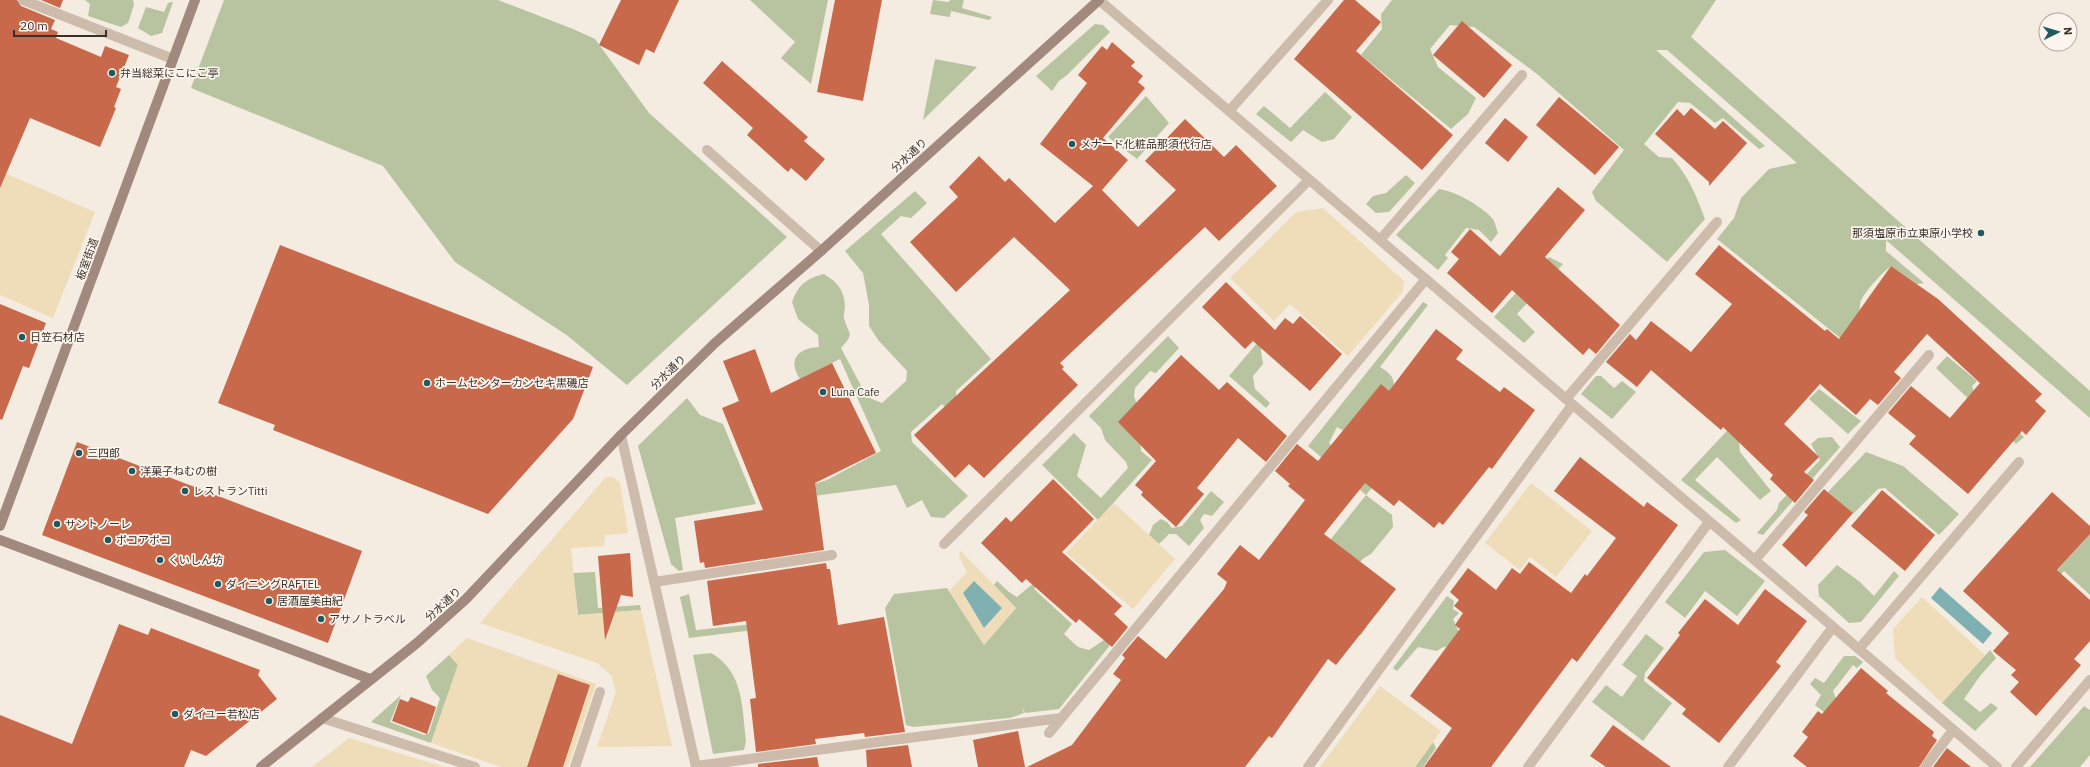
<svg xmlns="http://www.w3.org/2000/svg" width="2090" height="767" font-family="'IBM Plex Sans','Noto Sans JP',sans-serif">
<rect width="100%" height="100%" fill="#f4ebe1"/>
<g fill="#b8c4a0">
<polygon points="85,0 133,0 134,5 128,23 121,27 88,16 90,4"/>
<polygon points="224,0 498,0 573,29 595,39 649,113 787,237 627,385 568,336 455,262 383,166 191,88"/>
<polygon points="750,0 828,0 811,84 781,58 795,42"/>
<polygon points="933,0 949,2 950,0 964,0 962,8 992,17 989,20 951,11 950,17 930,14"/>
<path d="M1392,0h324l-25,37 399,354v27l-204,-178v11l38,32 -7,1 -26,-18c-8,6 -26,25 -30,35 -5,12 6,48 9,61l-153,-123 17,-21 7,-20 28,-29 28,-6 -130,-113h-11l109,96 -6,3 -36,-31 -8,5 -25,-20 -12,-1 -34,42 15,13 13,1c17,19 24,37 33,61l-38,43 -71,-61 -4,-9 32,-42 -87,-76 -63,-47 -24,-2 -20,24 8,18 38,31 -8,16 -17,15 -90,-74 21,-26 -1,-15z"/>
<polygon points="173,2 162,33 151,36 138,28 146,7 164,12 168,3"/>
<polygon points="1095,24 1103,25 1110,32 1067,75 1059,81 1052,91 1036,76"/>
<polygon points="935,59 977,67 923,120"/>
<polygon points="1325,92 1352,117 1334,139 1322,142 1303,130 1291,142 1256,114 1264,106 1290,128"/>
<polygon points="1146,96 1169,123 1137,159 1108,137"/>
<polygon points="1406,175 1415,183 1389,212 1376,213 1366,204 1373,196 1386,193"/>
<path d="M1439,189c18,3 39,15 53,29 3,3 4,10 6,15l-7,9 -12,-12 -13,-2 -21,27 3,3 -10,12 -42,-35z"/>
<path d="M915,191l12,12 -16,15 -10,-2 -20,18 110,125 -35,32v8l29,45 -43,-40 -31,28 1,10 56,54 -24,22 -13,-1 -9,-17 -15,8 -11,-23 -127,17 1,-4 57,-18 54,-29 -41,-92 -40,20c-13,-19 -2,-31 19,-32l-1,-12 -20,-16 -6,-17c6,-17 15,-24 32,-28 13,8 20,15 21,32 0,4 -2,9 -1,12 4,17 12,14 -3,30l26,49 15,6 24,-22 1,-10 -28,-30 -10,-15v-21l-6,-32 -18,-22z"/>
<polygon points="1549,257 1563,264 1517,314 1535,332 1524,343 1494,317"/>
<path d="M1423,302l5,3 -48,62c21,12 13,20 8,40l-39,27 -12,-7 -8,16 25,22 33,5 -21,25 26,20 1,12 -22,27 -7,4 -13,13 -12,33 28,22 -6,9 -6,1 -55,-58 66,-83 -58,-49z"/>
<polygon points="1264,335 1261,351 1263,364 1253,376 1255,389 1270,403 1266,408 1229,376"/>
<polygon points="1168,336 1179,348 1156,373 1150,371 1135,388 1134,396 1137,405 1141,451 1152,460 1098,520 1042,465 1074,433 1086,445 1077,476 1101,498 1128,468 1126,462 1105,440 1101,428 1089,416"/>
<polygon points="1947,356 1977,381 1972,386 1974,392 2024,437 2016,444 1936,368"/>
<polygon points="1596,376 1601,376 1614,388 1622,381 1636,392 1612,419 1581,394"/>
<polygon points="1819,389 1861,421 1848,434 1809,399"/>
<polygon points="687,398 700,415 723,424 756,504 675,518 683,570 679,571 671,564 638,446"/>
<polygon points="1752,404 1739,442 1740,452 1771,491 1760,500 1717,457 1695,480 1741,520 1736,523 1681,480"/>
<polygon points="1832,437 1840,447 1763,535 1757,533 1777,510 1779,503 1820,460 1811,444 1818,438"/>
<polygon points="1866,452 1903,466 1959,514 1939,535 1885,488 1878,489 1853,514 1828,492"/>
<polygon points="1211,491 1224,502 1212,516 1204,514 1200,520 1204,528 1189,546 1176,534 1169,534 1159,544 1149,535 1153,525 1161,519 1167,522 1172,528 1182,526"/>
<polygon points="2090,534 2090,595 2064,571 2031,608 2026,605"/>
<polygon points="1725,550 1765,581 1737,616 1705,591 1685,618 1665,602 1704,552"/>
<polygon points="1837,565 1860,582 1874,596 1894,571 1899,576 1861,622 1849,623 1819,596 1818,585"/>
<polygon points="595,572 598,608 640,605 641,610 578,615 573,573"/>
<polygon points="1041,577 1044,578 1034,589 1072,624 1064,634 1078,647 1089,650 1104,640 1111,644 1059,709 1025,713 1022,707 1024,713 1010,718 913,727 906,725 885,608 894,594 947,588 984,645 1016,608 994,585 997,581 1009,592 1017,597"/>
<polygon points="689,594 696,630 801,619 802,624 689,638 680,597"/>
<path d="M1447,596l7,5 -1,8 6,4 -6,6 5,11 26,22c-14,-2 -36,-11 -47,-1l-19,-4 -21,24 -4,-3z"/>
<polygon points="1646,634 1664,648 1645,673 1644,681 1672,703 1643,741 1592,702 1606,685 1622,697 1637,676 1622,665"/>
<polygon points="1990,650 1996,658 1980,676 1964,699 1980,712 1991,703 1998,708 1975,731 1942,703"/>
<path d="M711,653c33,19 31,54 35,88l-2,9 -31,4 -20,-99z"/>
<polygon points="449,655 458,665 431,743 371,722 401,695 390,722 424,735 429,733 440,698 432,690 426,676"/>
<polygon points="1844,656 1855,656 1863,662 1857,668 1853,665 1833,691 1848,731 1815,705 1821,695 1810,684 1815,678 1824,683"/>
<polygon points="2084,706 2090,710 2090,755 2080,767 2030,767"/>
<polygon points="1433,742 1436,748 1423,767 1415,767"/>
</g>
<g fill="#efdcb8" fill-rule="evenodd">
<polygon points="0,171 95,212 53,318 0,295"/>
<polygon points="1323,208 1404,281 1403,291 1348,356 1290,304 1274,321 1230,278 1296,212"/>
<polygon points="606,477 613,477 620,483 628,533 605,535 604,546 571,548 578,615 641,610 672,746 597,747 616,692 611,675 597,663 480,623"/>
<polygon points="1531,483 1592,531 1556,577 1530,557 1520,570 1485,543"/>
<polygon points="1114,503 1175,559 1133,609 1066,553"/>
<path d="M960,550l56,58 -32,37 -35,-54 18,-19 -8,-16zM974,581l28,27 -18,20 -21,-35z"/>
<polygon points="1922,597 1985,655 1942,703 1895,658 1893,629"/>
<polygon points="467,638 596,684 568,767 501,767 431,743 458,665 449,655"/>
<polygon points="1380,686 1441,731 1415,767 1320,767"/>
<polygon points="349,738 444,767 312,767"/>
</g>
<g fill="#7fb0b2">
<polygon points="974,581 1002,608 984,628 963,593"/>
<polygon points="1940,587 1992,633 1983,644 1931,598"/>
</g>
<g fill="#c8694b">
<polygon points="0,0 17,0 21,6 55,20 51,29 58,32 56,38 101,57 105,46 129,55 116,87 121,89 114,107 116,108 100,147 30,118 0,188"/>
<polygon points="41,0 63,0 60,8"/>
<polygon points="621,0 679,0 654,53 646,49 639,65 599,45"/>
<polygon points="835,0 882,0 863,101 817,92"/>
<polygon points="1344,0 1355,0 1381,22 1356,51 1453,135 1422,170 1294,59"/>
<polygon points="1462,21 1512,65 1484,98 1433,55"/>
<polygon points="1112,42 1135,62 1131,66 1143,76 1138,82 1145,88 1103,138 1128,160 1102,190 1138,227 1176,190 1145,161 1185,119 1224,157 1236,145 1277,186 1219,241 1205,227 1060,363 1064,367 1062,369 1078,385 984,478 969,464 955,478 914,435 1070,290 1014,237 956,292 910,242 958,197 949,187 979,156 1005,182 1009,178 1055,223 1093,186 1040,144 1087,83 1078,75 1102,46 1107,50"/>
<polygon points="722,61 808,137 804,141 825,159 806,181 791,168 788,172 747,135 753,128 703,83"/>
<polygon points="1559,97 1619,147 1595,175 1536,125"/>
<polygon points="1691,108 1715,129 1723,121 1747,143 1709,186 1709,182 1655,134 1677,109 1684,116"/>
<polygon points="1505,118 1528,137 1508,162 1485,143"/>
<polygon points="1558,187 1585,210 1545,257 1620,325 1596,354 1589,348 1583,355 1512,290 1492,313 1447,273 1459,259 1451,252 1470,229 1500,256"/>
<polygon points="280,245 593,367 573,419 488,514 273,430 275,425 218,403"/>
<polygon points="1719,245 1825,331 1827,329 1839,339 1891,266 1938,299 2042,394 2035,401 2046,411 2026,435 2022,431 1968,494 1909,444 1916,436 1888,413 1911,386 1950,418 1980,383 1927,334 1894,372 1901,378 1878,405 1870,399 1856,415 1820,384 1784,424 1819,457 1804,472 1814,480 1795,503 1770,479 1773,475 1723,427 1721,430 1651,370 1637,387 1606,362 1630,334 1636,340 1651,321 1691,352 1732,304 1695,274"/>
<polygon points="1226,282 1275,330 1285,318 1293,324 1300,316 1342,354 1310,391 1253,341 1245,349 1202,307"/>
<polygon points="0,304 46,323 29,368 23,366 2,420 0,419"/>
<polygon points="1436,329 1463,350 1456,359 1500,392 1504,387 1535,410 1492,469 1489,467 1443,525 1439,522 1434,528 1399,500 1394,506 1365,483 1324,534 1396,589 1336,665 1328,659 1272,738 1269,736 1245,767 1027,767 1072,745 1121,680 1113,674 1125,658 1122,655 1138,636 1166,659 1224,589 1227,582 1217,574 1240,545 1259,560 1305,500 1288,486 1290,484 1275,471 1297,444 1318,461 1381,384 1389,391"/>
<polygon points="755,349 771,393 832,363 876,453 815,483 824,550 705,568 704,562 700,563 694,521 763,510 722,408 739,401 723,361"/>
<polygon points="1181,355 1219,390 1227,382 1287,436 1266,462 1238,438 1197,488 1204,494 1176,527 1141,495 1143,492 1135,485 1156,461 1118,422"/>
<polygon points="77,442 362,551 328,643 42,535"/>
<polygon points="1580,457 1644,507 1647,502 1678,525 1577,662 1572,658 1491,767 1424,767 1452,728 1410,696 1460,629 1455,625 1463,613 1454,606 1459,600 1450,592 1468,568 1496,590 1512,568 1520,574 1529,562 1571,593 1585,574 1587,576 1616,538 1554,491"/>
<polygon points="1053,479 1094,519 1062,552 1122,606 1114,614 1128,627 1112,647 1079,619 1076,623 1026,579 1022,583 981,543 1006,517 1011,522"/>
<polygon points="1824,489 1853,513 1806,567 1782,545 1808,515 1804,512"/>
<polygon points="1882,490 1935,535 1905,571 1851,526"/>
<polygon points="2052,492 2090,526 2090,534 2057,570 2090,600 2090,641 2074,659 2081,665 2036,716 2010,692 2019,682 2011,675 2016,670 1993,651 2009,633 1963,591"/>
<polygon points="630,553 633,597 621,595 605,640 598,556"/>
<polygon points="826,563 827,569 830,569 838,625 884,617 905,732 865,737 864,733 815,739 816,744 756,752 750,699 756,698 746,621 713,626 707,581"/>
<polygon points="1765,589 1807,621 1776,662 1781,666 1719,743 1682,714 1686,709 1647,678 1680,635 1678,633 1705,599 1738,625"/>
<polygon points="119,624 148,635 151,628 260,670 258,675 277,699 206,756 191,750 184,767 0,767 0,715 72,744"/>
<polygon points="1861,668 1888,691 1886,693 1934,732 1932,736 1937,740 1919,767 1807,767 1793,756 1808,737 1802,732 1818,711 1822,714"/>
<polygon points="558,674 590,685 563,767 527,767"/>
<polygon points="411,697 436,707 427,734 392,721 400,699 408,702"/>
<polygon points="1613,725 1671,767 1606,767 1590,756"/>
<polygon points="1018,731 1025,767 978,767 973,740"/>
<polygon points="908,745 912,767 867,767 866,750"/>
<polygon points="1947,748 1971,767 1933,767"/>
<polygon points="817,757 819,767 758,767 758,764"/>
</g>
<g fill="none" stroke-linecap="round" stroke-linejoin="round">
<g stroke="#cdbbac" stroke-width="10">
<polyline points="1229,111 1328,0"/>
<polyline points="707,150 821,251"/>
<polyline points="1380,240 1522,75"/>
<polyline points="1566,399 1717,222"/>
<polyline points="654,582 832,555"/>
<polyline points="322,718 475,767"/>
<polyline points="696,766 1061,718"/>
<polyline points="575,767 600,692"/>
<polyline points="2016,767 2090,680"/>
</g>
<g stroke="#cdbbac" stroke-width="10">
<polyline points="23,0 173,59"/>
<polyline points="1099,0 1997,767"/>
<polyline points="621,435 696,767"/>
<polyline points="944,544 1309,180"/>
<polyline points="1755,560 1929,355"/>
<polyline points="1859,649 2019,462"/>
<polyline points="1049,733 1426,279"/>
<polyline points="1308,767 1572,405"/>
<polyline points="1528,767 1709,522"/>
<polyline points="1728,767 1833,627"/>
<polyline points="1925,767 1953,730"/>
</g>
<g stroke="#a18a7d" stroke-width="10">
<polyline points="0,526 195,0"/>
<polyline points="0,540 370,679"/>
<polyline points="261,767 417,643 466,599 621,435 715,343 821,251 1099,0"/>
</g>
</g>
<g fill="#1f5a5e" stroke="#fbf5ee" stroke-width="1.5">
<circle cx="112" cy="73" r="4"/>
<circle cx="1072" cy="144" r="4"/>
<circle cx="1981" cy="233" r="4"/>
<circle cx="22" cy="337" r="4"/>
<circle cx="427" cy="383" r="4"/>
<circle cx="823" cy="392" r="4"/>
<circle cx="79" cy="453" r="4"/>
<circle cx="132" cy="471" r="4"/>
<circle cx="185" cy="491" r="4"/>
<circle cx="57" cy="524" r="4"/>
<circle cx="108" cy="540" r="4"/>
<circle cx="160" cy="560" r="4"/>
<circle cx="218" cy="584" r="4"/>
<circle cx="269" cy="601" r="4"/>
<circle cx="321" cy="619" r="4"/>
<circle cx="175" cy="714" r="4"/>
</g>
<g text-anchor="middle" stroke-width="3.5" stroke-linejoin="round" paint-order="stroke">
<g font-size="11" fill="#3b302b" stroke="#fbf5ee" text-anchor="start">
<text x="120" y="77">弁当総菜にこにこ亭</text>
<text x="1080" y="148">メナード化粧品那須代行店</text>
<text x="1973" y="237" text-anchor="end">那須塩原市立東原小学校</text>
<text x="30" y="341">日笠石材店</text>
<text x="435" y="387">ホームセンターカンセキ黒磯店</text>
<text x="831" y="396">Luna Cafe</text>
<text x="87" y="457">三四郎</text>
<text x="140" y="475">洋菓子ねむの樹</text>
<text x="193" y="495">レストランTitti</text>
<text x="65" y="528">サントノーレ</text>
<text x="116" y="544">ポコアポコ</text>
<text x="168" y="564">くいしん坊</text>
<text x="226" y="588">ダイニングRAFTEL</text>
<text x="277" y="605">居酒屋美由紀</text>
<text x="329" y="623">アサノトラベル</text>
<text x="183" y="718">ダイユー若松店</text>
</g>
<g font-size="11" fill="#3b302b" stroke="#fbf5ee">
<text transform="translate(909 155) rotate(-42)" y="4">分水通り</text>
<text transform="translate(87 259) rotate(-70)" y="4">板室街道</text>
<text transform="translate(668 372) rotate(-44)" y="4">分水通り</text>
<text transform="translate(443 604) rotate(-42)" y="4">分水通り</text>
</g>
</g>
<g transform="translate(2058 32) rotate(85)"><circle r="19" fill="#fbf5ee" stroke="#aea6a0"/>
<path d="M0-3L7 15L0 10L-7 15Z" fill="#1f5a5e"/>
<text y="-6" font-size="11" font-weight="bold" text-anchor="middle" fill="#3b302b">N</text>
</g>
<path d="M14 30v6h92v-6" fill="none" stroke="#3b302b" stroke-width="2"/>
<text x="20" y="30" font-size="12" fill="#3b302b" stroke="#fbf5ee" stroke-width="3" paint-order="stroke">20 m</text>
</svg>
